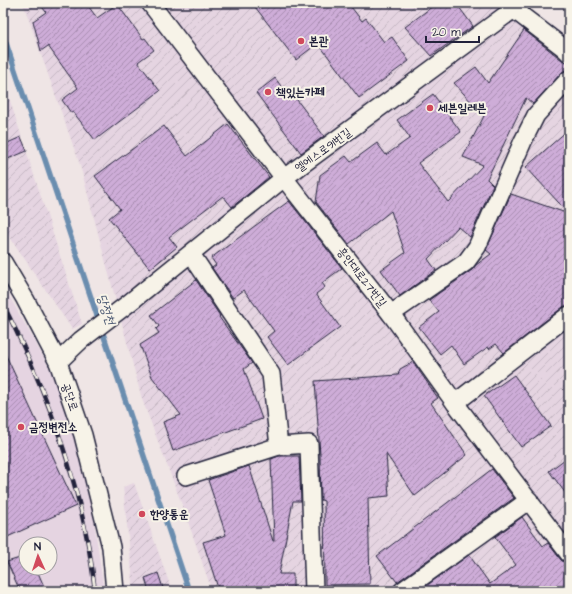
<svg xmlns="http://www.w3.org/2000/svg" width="572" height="594" font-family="'Architects Daughter','Poor Story',sans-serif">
<defs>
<pattern id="industrial-furrows" width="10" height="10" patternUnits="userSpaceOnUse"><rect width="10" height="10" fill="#e5d4e1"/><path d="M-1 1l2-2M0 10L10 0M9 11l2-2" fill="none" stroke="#c4b6c2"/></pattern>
<pattern id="building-hatch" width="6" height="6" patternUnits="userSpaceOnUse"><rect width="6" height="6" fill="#ceadd8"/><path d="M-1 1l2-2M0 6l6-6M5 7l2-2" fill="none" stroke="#a78cb0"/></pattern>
</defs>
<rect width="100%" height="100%" fill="#efe5e5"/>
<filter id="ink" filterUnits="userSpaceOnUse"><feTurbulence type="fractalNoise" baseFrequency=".025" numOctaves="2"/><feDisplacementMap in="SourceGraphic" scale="8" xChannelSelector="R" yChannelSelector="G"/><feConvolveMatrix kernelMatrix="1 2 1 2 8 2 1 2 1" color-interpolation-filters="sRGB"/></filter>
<g filter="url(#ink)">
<path fill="#e5d4e1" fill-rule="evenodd" d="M3,285l56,100 32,114 13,92h-101zM26,544h24v24h-24z"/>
<g fill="url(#industrial-furrows)">
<polygon points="23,3 519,3 545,22 569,46 569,591 212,591 184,510 142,399 80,165"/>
<polygon points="3,79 82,324 72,329 3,227"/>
<polygon points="134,483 172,591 134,591 123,487"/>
</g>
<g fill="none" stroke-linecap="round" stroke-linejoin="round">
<polyline stroke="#6b8daf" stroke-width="5.5" points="3,34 189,591"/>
</g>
<g fill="url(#building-hatch)" stroke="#22223b">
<polygon points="39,3 86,3 97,18 117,4 143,39 145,38 154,50 138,62 160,91 95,140 73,112 71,113 62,100 78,88 48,46 41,51 33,21 46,12"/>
<polygon points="252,3 348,3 362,21 366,18 384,42 392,37 409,61 359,98 318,43 296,60"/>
<polygon points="437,3 456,3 473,26 431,56 405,27"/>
<polygon points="524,30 562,60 569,63 569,69 562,72 533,104 526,98 487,179 493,185 470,237 458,227 428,259 436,270 400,296 381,270 405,253 391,211 349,244 316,202 320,175 346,156 351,162 377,143 386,155 410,138 397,120 433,94 461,132 418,163 448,202 483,165 463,157 484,116 454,83 476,67 488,83"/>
<polygon points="275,78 284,90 288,88 324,136 301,153 256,93"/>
<polygon points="228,124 269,177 232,207 223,196 169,237 177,247 150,269 109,218 120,209 95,176 164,126 187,156"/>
<polygon points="569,129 569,305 563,307 504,353 496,344 489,349 488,347 464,364 451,345 440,354 419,327 439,312 429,300 472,270 476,265 491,254 486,250 511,194 569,214 526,167"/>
<polygon points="21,137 27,151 3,161 3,145"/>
<polygon points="289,201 342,268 322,283 325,287 316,294 340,327 288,365 267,337 274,331 244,290 233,298 212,268 216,265 211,258"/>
<polygon points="196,280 220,316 219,317 252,363 244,369 262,419 173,451 163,422 181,415 152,377 140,345 159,333 156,329 159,326 151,315"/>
<polygon points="3,349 76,506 3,539"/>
<polygon points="413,362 438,398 431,403 467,455 415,496 386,454 389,496 368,498 370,584 325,585 324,501 321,500 320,455 315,381 398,375 400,369"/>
<polygon points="514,375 551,426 521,447 484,396"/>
<polygon points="279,456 299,456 301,501 293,501 279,574 293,574 293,591 219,591 203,542 226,535 208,480 249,466 273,541 274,541 271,459"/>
<polygon points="569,456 569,498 549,471"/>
<polygon points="492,469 514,498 397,582 377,556"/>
<polygon points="522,517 543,546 548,543 561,560 565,563 569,564 569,591 419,591 469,555 490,584 516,565 495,537"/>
<polygon points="26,556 26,568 36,568 46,591 20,591 7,562"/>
<polygon points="158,573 164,591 149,591 145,578"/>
</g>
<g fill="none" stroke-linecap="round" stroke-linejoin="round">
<g stroke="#22223b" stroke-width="20">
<g id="minor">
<polyline points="150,3 284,178 391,314 455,403 569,554"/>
<polyline points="513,9 564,48 569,53"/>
<polyline points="3,262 25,299 58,362 83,435 111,547 115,591"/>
<polyline points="391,314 466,262 477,247 523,141 536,115 569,79"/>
<polyline points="58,362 81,340 129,303 284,178 522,3"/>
<polyline points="455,403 569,315"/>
<polyline points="279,446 309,444 314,591"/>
<polyline points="186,476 279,446 271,374 191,254"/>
<polyline points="402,591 529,500"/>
</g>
</g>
<use href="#minor" stroke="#f7f3e8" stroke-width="17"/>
<g stroke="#22223b" stroke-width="4.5">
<path id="rail" d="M3,304c46,91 81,186 92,287"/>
</g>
<use href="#rail" stroke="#f7f3e8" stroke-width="3" stroke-dasharray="9" stroke-linecap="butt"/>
</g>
</g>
<g fill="#d1495b" stroke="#f7f3e8" stroke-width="1.5">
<circle cx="301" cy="41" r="4"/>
<circle cx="268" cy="92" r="4"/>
<circle cx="430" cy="108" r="4"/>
<circle cx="21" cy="427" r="4"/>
<circle cx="142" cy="514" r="4"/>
</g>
<g text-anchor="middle" stroke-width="4" stroke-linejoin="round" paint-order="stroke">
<g font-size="12" font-weight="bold" fill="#22223b" stroke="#f7f3e8" text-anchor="start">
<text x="309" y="45">본관</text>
<text x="276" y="96">책있는카페</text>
<text x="438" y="112">세븐일레븐</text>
<text x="29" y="431">금정변전소</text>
<text x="150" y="518">한양통운</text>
</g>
<g font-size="12" fill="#22223b" stroke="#f7f3e8">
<text transform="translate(323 150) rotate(-36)" y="4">엘에스로91번길</text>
<text transform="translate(362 277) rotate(52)" y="4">흥안대로27번길</text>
<text transform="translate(70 397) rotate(71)" y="4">공단로</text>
</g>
<g font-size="13" font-style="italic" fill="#404f6b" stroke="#f7f3e8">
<text transform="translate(107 309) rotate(71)" y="5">당정천</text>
</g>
</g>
<rect width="572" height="594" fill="none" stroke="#f7f3e8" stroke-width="16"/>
<rect x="8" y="8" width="556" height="578" fill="none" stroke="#22223b" stroke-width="1.5" filter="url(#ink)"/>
<g transform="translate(38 556) rotate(357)"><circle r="19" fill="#f7f3e8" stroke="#a29fa3"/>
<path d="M0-3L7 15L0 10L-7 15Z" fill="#d1495b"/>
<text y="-6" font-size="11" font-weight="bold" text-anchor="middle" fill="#22223b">N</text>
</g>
<path d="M426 36v6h53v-6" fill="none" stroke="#22223b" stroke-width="2"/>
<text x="432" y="36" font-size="12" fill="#22223b" stroke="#f7f3e8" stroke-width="3" paint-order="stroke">20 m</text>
</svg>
